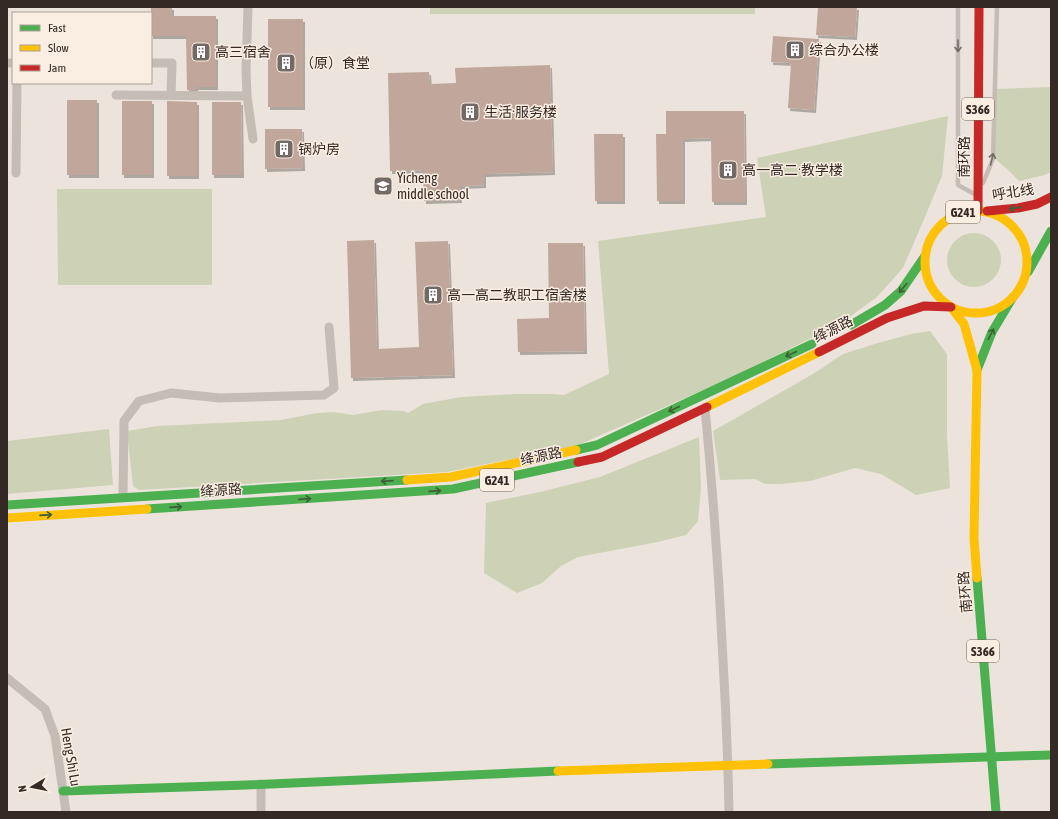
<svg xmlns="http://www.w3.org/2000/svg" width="1058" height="819" font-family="'Asap Condensed','Noto Sans SC',sans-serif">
<defs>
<filter id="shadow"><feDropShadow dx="2" dy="3" stdDeviation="0" flood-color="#0004"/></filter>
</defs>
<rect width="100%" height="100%" fill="#ece4dc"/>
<g fill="#cdd1b5">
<rect x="430" y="7" width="325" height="7"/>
<polygon points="1051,87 1051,172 1045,175 1019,181 1007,169 993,157 994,89"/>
<polygon points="948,116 942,176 922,224 903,268 877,297 840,324 724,381 576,446 447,472 139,490 133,486 127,431 157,426 281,420 317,413 334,412 353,415 382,410 403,411 408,413 423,404 461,397 516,394 552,394 564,395 609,374 598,241 766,217 757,158"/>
<polygon points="57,189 212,189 212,285 58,285"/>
<circle cx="974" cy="260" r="27"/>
<polygon points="930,331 947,354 947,435 950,488 916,495 881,474 855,468 810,481 781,484 765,484 755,479 720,480 713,431 813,374 843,354 878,343 911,334"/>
<polygon points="109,429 113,485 7,494 7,441"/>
<polygon points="699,437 701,487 698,521 686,535 658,542 578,557 561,566 542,583 517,593 484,573 486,503 540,492 600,477"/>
</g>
<g fill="#c1a69c" filter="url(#shadow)">
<polygon points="151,7 172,7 172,16 216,16 216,87 196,87 196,90 187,90 186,36 151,36"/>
<polygon points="818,7 857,7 855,37 816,35"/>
<rect x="268" y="19" width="35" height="88"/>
<polygon points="773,36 819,39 814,110 788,108 791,63 771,62"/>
<polygon points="550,65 553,172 484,174 484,185 460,186 460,200 424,201 423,170 390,171 388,73 429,72 430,84 456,83 455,68"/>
<rect x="67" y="100" width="30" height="75"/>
<rect x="122" y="101" width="30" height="74"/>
<polygon points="167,101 197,102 197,176 167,176"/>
<polygon points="212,102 241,102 242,175 212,175"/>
<polygon points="666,111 744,111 745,202 712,202 711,138 683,139 683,201 657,201 656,134 666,134"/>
<polygon points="265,129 302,129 303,168 265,169"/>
<polygon points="594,134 623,134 623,201 595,201"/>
<polygon points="374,240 377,349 419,347 415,242 448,241 453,375 351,378 347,241"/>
<polygon points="548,243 583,243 585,351 518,352 517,319 549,318"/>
</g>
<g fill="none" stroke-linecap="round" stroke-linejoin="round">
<g stroke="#c4bcb5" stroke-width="4.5">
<polyline points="958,7 958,185 976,195"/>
<polyline points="983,183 993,159 997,7"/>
</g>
<g stroke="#c4bcb5" stroke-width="9">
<polyline points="248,7 246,70 247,96 253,139"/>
<polyline points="7,63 13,63"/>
<polyline points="151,63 172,63 171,95"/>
<polyline points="116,95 247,96"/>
<polyline points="16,173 17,83"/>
<path d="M705,408c8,84 14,168 18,252 3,51 5,101 6,152"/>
<polyline points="123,497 124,421 139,401 171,393 220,398 324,395 334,388 329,327"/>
<polyline points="7,678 45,709 55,736 66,812"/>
<polyline points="261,784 261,812"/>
</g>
<g stroke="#4caf50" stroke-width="9">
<polyline points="1028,272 1051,231"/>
<polyline points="851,325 885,305 901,291 925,256"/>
<polyline points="977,370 992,332 1013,297"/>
<polyline points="576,450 597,445 812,344"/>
<polyline points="7,505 407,480"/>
<polyline points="147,509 453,489 578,462"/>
<polyline points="977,578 996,812"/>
<polyline points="768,764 1051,755"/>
<polyline points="63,791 247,785 558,771"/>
</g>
<g stroke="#ffc107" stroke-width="9">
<circle cx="976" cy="262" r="51"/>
<polyline points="951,307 964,324 977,370 974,538 977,578"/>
<polyline points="707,407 819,352"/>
<polyline points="407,480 451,477 576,450"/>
<polyline points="7,518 147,509"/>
<polyline points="558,771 768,764"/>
</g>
<g stroke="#c62828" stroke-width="9">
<polyline points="978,211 979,7"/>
<polyline points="987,211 1018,208 1037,204 1051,197"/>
<polyline points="819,352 887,318 924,306 951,307"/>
<polyline points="578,462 602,457 707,407"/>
</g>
</g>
<defs><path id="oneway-shaft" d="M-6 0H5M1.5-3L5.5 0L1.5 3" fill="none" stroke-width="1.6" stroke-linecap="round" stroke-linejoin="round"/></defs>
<g stroke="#756b66">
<use href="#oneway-shaft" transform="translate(958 46) rotate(90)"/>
<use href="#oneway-shaft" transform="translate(992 159) rotate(-77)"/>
</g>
<g stroke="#3e5f36">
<use href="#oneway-shaft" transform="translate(1015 208) rotate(172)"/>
<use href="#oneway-shaft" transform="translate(903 288) rotate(130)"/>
<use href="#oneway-shaft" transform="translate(991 334) rotate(-63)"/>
<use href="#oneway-shaft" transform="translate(791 354) rotate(155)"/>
<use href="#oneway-shaft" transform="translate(674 409) rotate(155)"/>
<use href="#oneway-shaft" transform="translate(387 481) rotate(176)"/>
<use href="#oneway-shaft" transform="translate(435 491) rotate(-4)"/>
<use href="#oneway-shaft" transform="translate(305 499) rotate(-4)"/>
<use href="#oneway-shaft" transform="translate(176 507) rotate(-4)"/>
<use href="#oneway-shaft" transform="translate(46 515) rotate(-4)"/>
</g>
<defs>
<g id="building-square" transform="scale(1)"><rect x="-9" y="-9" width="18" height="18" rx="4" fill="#746a65" stroke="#faeee2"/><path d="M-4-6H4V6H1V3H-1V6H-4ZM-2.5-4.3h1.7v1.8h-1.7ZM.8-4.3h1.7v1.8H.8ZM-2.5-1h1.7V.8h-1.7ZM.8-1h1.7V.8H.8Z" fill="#fff"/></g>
<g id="school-square" transform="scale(1)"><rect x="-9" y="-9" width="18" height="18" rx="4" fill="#746a65" stroke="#faeee2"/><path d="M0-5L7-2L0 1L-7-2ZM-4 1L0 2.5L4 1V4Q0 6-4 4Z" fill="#fff"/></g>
</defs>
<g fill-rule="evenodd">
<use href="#building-square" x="795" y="50"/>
<use href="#building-square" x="201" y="52"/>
<use href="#building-square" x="286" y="63"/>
<use href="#building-square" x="470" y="112"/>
<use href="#building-square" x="284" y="149"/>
<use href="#building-square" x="728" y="170"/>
<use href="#school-square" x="383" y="186"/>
<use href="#building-square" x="433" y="295"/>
</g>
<g text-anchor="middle" stroke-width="3" stroke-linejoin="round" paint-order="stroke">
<g fill="#faeee2" stroke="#6f645e" stroke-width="1">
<rect x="962" y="98" width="32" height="22" rx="3"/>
<rect x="946" y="201" width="34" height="22" rx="3"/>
<rect x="480" y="469" width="34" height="22" rx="3"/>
<rect x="967" y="640" width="32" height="22" rx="3"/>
</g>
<g font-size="13" font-weight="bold" fill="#342925">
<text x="978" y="114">S366</text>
<text x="963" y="217">G241</text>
<text x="497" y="485">G241</text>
<text x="983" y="656">S366</text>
</g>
<g font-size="14" fill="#342925" stroke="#faeee2" text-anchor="start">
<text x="809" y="55">综合办公楼</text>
<text x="215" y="57">高三宿舍</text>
<text x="300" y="68">（原）食堂</text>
<text x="484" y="117">生活·服务楼</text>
<text x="298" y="154">锅炉房</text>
<text x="742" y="175">高一高二·教学楼</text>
<text x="397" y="183">Yicheng<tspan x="397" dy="16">middle school</tspan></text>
<text x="447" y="300">高一高二教职工宿舍楼</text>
</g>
<g font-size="14" fill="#342925" stroke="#faeee2">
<text transform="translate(964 157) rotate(-90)" y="5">南环路</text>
<text transform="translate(1013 192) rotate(-9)" y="5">呼北线</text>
<text transform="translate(833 329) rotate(-27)" y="5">绛源路</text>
<text transform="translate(541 456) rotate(-12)" y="5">绛源路</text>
<text transform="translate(221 490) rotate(-4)" y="5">绛源路</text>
<text transform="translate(965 592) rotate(-95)" y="5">南环路</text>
<text transform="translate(71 757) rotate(80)" y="5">Heng Shi Lu</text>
</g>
</g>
<rect width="1058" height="819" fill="none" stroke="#342925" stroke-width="16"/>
<rect x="12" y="12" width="140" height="72" fill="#faeee2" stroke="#ab9f96"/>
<rect x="20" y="25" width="20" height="6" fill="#4caf50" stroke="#ab9f96"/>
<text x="48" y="32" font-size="12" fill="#342925">Fast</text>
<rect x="20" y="45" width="20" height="6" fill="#ffc107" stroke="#ab9f96"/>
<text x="48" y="52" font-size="12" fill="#342925">Slow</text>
<rect x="20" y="65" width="20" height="6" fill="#c62828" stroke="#ab9f96"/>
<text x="48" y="72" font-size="12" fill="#342925">Jam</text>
<g transform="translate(32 787) rotate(260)" stroke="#faeee2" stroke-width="3" paint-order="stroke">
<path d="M0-3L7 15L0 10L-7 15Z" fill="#342925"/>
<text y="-6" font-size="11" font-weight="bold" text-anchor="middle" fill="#342925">N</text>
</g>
</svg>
